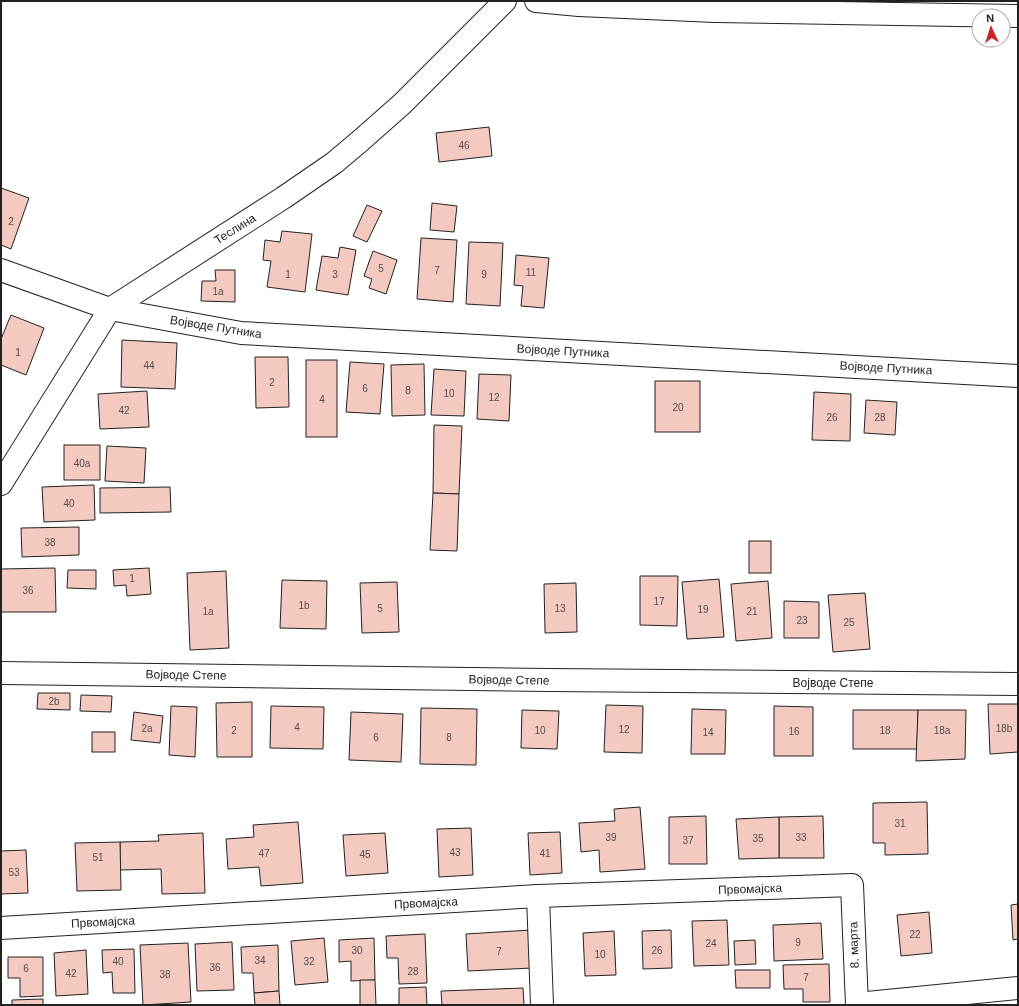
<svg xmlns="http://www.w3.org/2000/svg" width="1019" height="1006" font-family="Arial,sans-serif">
<rect width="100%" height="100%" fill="#fff"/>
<g fill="#f3c9c0" stroke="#222">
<polygon points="489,127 492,156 439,162 436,133"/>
<polygon points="1,188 29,198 11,249 1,245"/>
<polygon points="432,203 457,206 454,232 430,230"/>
<polygon points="367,205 382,211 367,242 353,236"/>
<polygon points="282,231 312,234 305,292 267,287 271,261 263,260 265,240 280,242"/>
<polygon points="421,238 457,240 453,302 417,299"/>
<polygon points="469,242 503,243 500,306 466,304"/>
<polygon points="340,247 356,250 348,295 316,290 322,256 338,258"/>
<polygon points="373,251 397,260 386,294 369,288 372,279 364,276"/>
<polygon points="516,255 549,258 544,308 521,306 523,286 514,285"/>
<polygon points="215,270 235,270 235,302 201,301 202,281 216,281"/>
<polygon points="11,315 44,328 26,375 1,365 1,339"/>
<polygon points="122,340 177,343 175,389 121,387"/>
<polygon points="255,357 288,357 289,407 256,408"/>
<rect x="306" y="360" width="31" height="77"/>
<polygon points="350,362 384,364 380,414 346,412"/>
<polygon points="424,364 425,415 392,416 391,365"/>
<polygon points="434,369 466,371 464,416 431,415"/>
<polygon points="479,374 511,375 509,421 477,419"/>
<rect x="655" y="381" width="45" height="51"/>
<polygon points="147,391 149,427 100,429 98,394"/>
<polygon points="814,392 851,394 850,441 812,440"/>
<polygon points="866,400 897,402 895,435 864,433"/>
<polygon points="434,425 462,426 459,494 433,493"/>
<rect x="64" y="445" width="36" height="35"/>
<polygon points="107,446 146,448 144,483 105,481"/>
<polygon points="94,485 95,520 44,522 42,487"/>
<polygon points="170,487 171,512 100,513 100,488"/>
<polygon points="433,493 459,494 457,551 430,550"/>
<polygon points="79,527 79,555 22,557 21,528"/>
<rect x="749" y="541" width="22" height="32"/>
<polygon points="55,568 56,612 1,612 1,569"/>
<polygon points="149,568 151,594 127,596 126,585 114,586 113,570"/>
<polygon points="68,570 96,570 96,589 67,588"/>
<polygon points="226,571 229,648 190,650 187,573"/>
<polygon points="640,576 678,576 677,626 640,625"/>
<polygon points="719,579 724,637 687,639 682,582"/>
<polygon points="282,580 327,581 326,629 280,628"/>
<polygon points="768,581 772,638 736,641 731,584"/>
<polygon points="397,582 399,632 362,633 360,583"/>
<polygon points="576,583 577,632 545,633 544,584"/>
<polygon points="865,593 870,649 833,652 828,595"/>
<polygon points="784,601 819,602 819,638 784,638"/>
<polygon points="38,693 70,693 70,710 37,709"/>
<polygon points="81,695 112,696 111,712 80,711"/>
<polygon points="252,702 252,757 217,757 216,703"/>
<polygon points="988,704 1018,704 1018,752 990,754"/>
<polygon points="606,705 643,706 642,753 604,752"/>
<polygon points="171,706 197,707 195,757 169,755"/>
<polygon points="271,706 324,707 323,749 270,748"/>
<polygon points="774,706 813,707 813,756 774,756"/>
<polygon points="421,708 477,709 476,765 420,764"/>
<polygon points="692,709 726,710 725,754 691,754"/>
<polygon points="522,710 559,711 557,749 521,748"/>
<polygon points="853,710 918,710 917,749 853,749"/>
<polygon points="918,710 966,710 965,759 916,761"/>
<polygon points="134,712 163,716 160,743 131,740"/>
<polygon points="351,712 403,714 401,762 349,760"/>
<rect x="92" y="732" width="23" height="20"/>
<polygon points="927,802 928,854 885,855 885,843 873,843 873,803"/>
<polygon points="640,807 645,869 600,872 599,850 581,852 579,823 615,821 614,809"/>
<polygon points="706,816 707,864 669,864 669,817"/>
<polygon points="823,816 824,858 779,858 779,817"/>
<polygon points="779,817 779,858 739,859 736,819"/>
<polygon points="298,822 303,883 261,886 259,867 228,869 226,839 254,837 253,825"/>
<polygon points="471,828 473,875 439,877 437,829"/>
<polygon points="560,832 562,873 530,875 528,833"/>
<polygon points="203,833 205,893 162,894 161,869 120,870 120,842 159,841 158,835"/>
<polygon points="385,833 388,873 346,876 343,835"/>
<polygon points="120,842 121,890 77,891 75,843"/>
<polygon points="26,850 28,893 1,894 1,851"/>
<polygon points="1018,904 1018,939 1013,940 1011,905"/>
<polygon points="929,912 932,953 901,956 897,915"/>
<polygon points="727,920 729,965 694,966 692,921"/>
<polygon points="821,923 823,959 774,961 773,925"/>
<polygon points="531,930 533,968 468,971 466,934"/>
<polygon points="671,930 672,968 643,969 642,931"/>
<polygon points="614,931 616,975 585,976 583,933"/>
<polygon points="425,934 427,983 399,984 398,958 387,958 386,936"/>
<polygon points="324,938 328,982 295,985 291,941"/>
<polygon points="374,938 375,980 351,981 351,961 339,962 339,940"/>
<polygon points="755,940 756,964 735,965 734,941"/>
<polygon points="232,942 234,990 197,991 195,944"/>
<polygon points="188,943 191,1002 143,1005 140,945"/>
<polygon points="278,945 279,991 254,993 253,973 242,973 241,947"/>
<polygon points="134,949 135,993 113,993 112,972 103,973 102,950"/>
<polygon points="86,950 88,994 56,996 54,953"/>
<polygon points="8,957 43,957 43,996 20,997 20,978 8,978"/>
<polygon points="829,964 830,1002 803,1002 803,989 784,989 783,965"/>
<polygon points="735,970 770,970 770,988 736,988"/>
<polygon points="360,980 375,980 376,1005 360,1005"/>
<polygon points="426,987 427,1005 399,1005 399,988"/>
<polygon points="523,988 524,1005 442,1005 441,991"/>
<polygon points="279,991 280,1005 255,1005 254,993"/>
<polygon points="43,999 43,1005 12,1005 12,1000"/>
</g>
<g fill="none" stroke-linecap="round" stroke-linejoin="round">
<g stroke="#222" stroke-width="24">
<g id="minor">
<polyline points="1,270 110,309 241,333 1018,376"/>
<polyline points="1,484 110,309 283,198 334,163 359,142 402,104 505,1"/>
<polyline points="1,673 549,680 1018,684"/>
<polyline points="538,896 542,1005"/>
<polyline points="1,928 538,896 852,885 857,1005"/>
<polyline points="857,1004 1018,988"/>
</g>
</g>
<g stroke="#222" stroke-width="24">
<polyline id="motorway" points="536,1 579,5 715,11 1018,16"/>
</g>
<use href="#minor" stroke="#fff" stroke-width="22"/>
<use href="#motorway" stroke="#fff" stroke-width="22"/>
</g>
<g text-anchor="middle" stroke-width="3" stroke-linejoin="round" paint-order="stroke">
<g font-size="10" fill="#564c4a">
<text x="464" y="149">46</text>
<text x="11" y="225">2</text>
<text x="381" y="272">5</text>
<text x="437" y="274">7</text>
<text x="531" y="276">11</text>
<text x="288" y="278">1</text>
<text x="335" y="278">3</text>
<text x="484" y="278">9</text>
<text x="218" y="295">1a</text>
<text x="18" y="356">1</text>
<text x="149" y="369">44</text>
<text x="272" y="386">2</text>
<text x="365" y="392">6</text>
<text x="408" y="394">8</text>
<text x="449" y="397">10</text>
<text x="494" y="401">12</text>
<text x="322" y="403">4</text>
<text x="678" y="411">20</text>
<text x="124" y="414">42</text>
<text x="832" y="421">26</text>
<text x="880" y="421">28</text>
<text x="82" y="467">40a</text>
<text x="69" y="507">40</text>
<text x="50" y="546">38</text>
<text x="132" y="582">1</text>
<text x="28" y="594">36</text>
<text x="659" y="605">17</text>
<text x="304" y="609">1b</text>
<text x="380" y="612">5</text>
<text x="560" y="612">13</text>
<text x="703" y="613">19</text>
<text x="208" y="615">1a</text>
<text x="752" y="615">21</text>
<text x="802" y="624">23</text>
<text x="849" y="626">25</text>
<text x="54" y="705">2b</text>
<text x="297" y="731">4</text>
<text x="147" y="732">2a</text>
<text x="1004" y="732">18b</text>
<text x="624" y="733">12</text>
<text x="234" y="734">2</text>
<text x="540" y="734">10</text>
<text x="885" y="734">18</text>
<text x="942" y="734">18a</text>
<text x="794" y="735">16</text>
<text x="708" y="736">14</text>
<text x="376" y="741">6</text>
<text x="449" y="741">8</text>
<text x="900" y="827">31</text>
<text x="611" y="841">39</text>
<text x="801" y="841">33</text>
<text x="758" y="842">35</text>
<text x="688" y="844">37</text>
<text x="455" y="856">43</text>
<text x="264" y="857">47</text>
<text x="545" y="857">41</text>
<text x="365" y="858">45</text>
<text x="98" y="861">51</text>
<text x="14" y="876">53</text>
<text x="915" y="938">22</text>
<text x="798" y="946">9</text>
<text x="711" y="947">24</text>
<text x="357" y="954">30</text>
<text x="657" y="954">26</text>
<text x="499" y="955">7</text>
<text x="600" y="958">10</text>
<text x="260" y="964">34</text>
<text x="118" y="965">40</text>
<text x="309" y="965">32</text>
<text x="215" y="971">36</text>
<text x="26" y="972">6</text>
<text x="413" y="975">28</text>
<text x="71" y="977">42</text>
<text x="165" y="978">38</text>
<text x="806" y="981">7</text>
</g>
<g font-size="12" fill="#222" stroke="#fff">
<text transform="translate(235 229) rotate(-32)" y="4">Теслина</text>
<text transform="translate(216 327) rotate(9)" y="4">Војводе Путника</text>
<text transform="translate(563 351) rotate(3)" y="4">Војводе Путника</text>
<text transform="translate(886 368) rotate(3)" y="4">Војводе Путника</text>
<text transform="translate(186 675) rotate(1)" y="4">Војводе Степе</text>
<text transform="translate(509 680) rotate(1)" y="4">Војводе Степе</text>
<text x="833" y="687">Војводе Степе</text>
<text transform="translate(750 889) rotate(-2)" y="4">Првомајска</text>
<text transform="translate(426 903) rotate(-3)" y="4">Првомајска</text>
<text transform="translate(103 922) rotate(-3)" y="4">Првомајска</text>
<text transform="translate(854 945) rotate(-92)" y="4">8. марта</text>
</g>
</g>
<rect width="1019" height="1006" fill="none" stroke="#222222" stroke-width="4"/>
<g transform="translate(991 28) rotate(356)"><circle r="19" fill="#ffffff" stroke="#a7a7a7"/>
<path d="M0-3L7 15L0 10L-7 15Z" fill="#c62828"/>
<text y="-6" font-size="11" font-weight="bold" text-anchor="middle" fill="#222222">N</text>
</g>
</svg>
